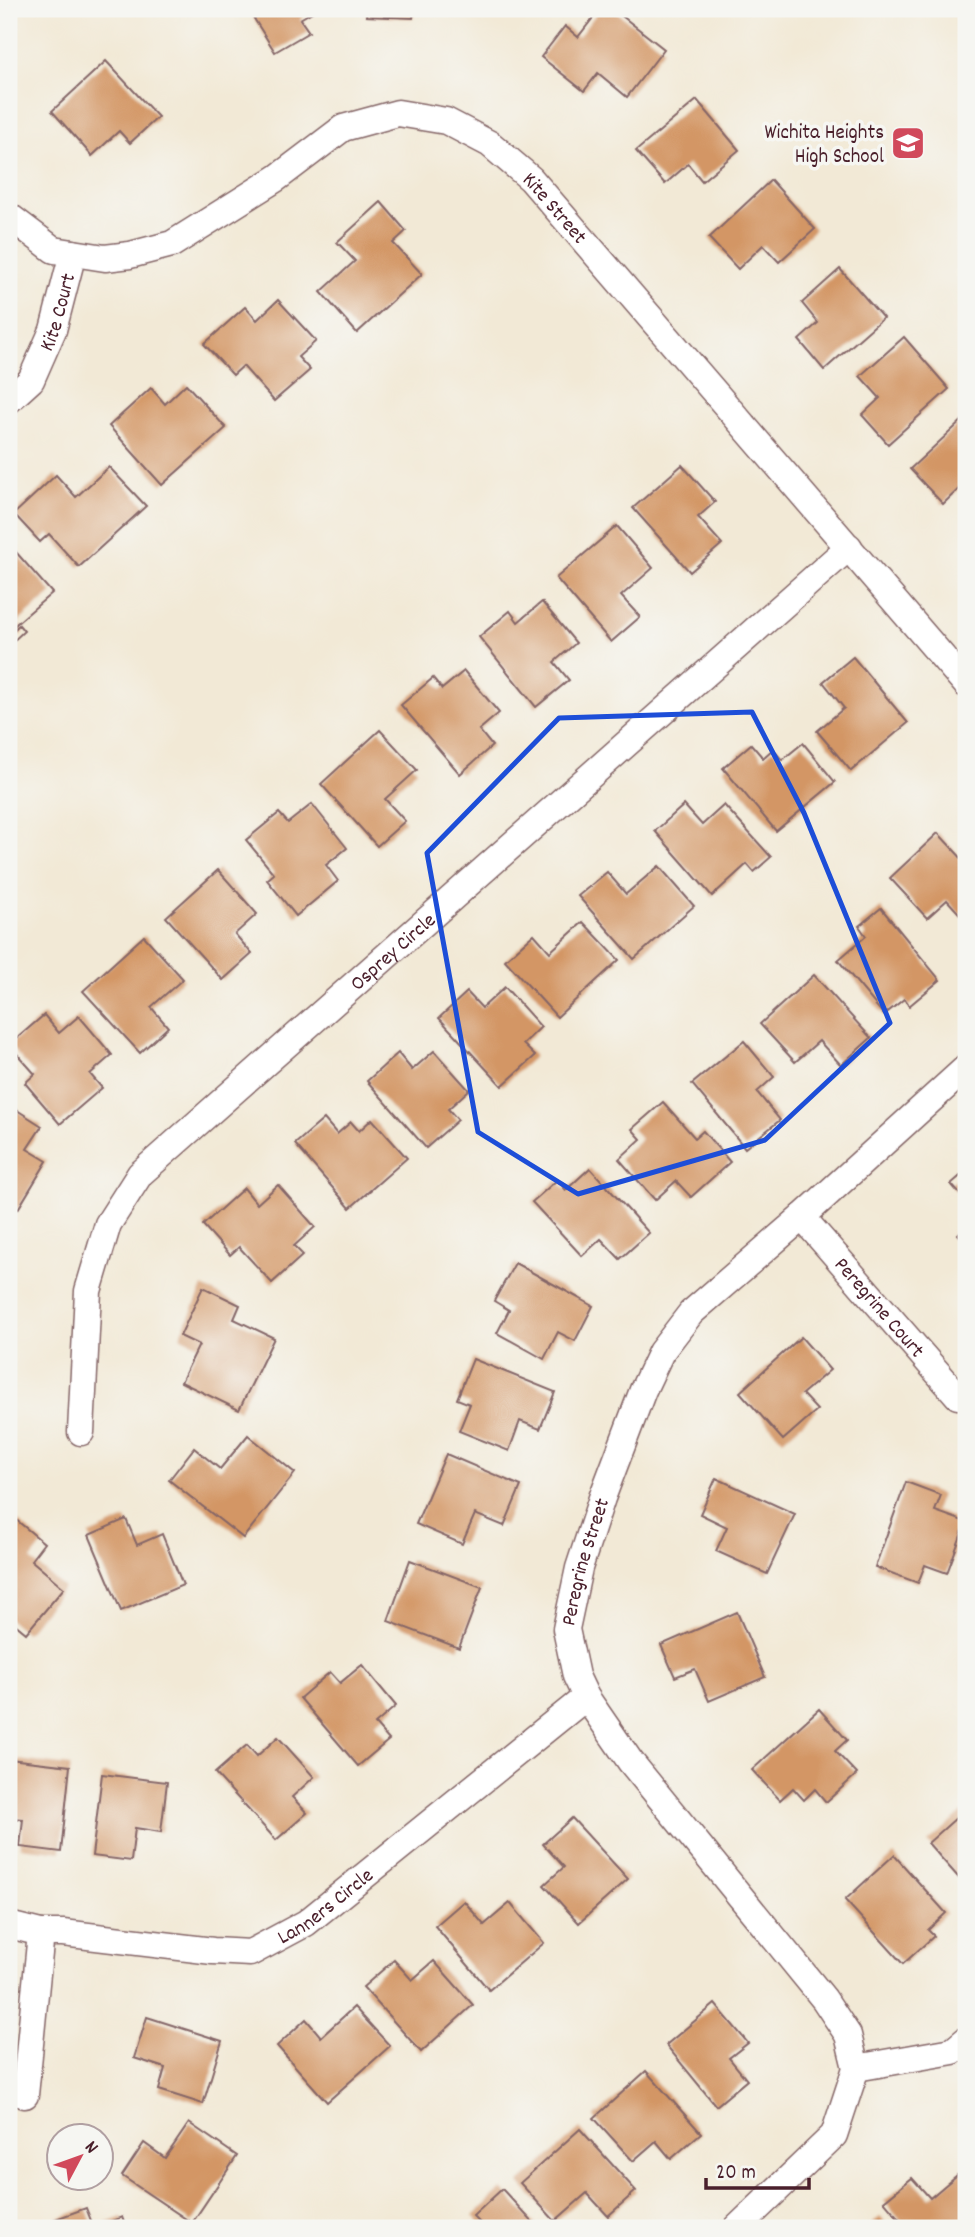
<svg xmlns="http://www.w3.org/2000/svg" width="975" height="2237" font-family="Dekko,sans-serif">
<rect width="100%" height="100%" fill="#f6f6f2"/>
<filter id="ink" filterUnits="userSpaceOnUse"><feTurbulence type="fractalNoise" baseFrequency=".0143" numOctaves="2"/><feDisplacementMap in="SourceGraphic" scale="14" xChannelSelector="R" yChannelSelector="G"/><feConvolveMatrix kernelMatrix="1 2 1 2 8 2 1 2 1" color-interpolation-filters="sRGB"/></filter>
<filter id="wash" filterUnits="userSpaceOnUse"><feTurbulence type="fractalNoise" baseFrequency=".00686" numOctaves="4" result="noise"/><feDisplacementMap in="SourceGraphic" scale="28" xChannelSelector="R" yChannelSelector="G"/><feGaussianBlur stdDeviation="1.57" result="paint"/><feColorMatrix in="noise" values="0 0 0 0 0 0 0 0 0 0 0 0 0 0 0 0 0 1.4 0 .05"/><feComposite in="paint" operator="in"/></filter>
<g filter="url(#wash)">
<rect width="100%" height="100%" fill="#f2e9d6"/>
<g id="blocks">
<g fill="#d39665">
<polygon points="248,9 317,9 300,19 309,32 275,52"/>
<polygon points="367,9 414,9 413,18 366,16"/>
<polygon points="600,9 613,9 664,49 627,97 598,73 584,91 541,57 565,26 578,37"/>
<polygon points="106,61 158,117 130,143 119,131 92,156 52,111"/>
<polygon points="697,100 739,150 702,181 688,164 665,184 636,151"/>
<polygon points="771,180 815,229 779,262 763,245 738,269 709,238"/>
<polygon points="381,202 406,231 393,243 422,274 357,333 321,292 355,261 337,242"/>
<polygon points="840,269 883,318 824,370 799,340 818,323 802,303"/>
<polygon points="278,300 316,341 298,357 310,370 274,401 243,366 233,375 204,344 245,307 257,320"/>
<polygon points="904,337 949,389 888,444 862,415 880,398 860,376"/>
<polygon points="186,384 226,428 162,485 109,426 151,388 165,404"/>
<polygon points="966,417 966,482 943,504 910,469"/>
<polygon points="682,465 715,502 698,517 722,544 690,572 633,508"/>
<polygon points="109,467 146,506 79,567 49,534 40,542 14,514 56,475 76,497"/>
<polygon points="617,526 653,568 621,596 640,617 611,642 556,578"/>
<polygon points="15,551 52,593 9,630 9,556"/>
<polygon points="542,602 576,643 554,662 569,680 536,707 479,637 510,611 518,622"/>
<polygon points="19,625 24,631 9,645 9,634"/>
<polygon points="853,657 908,723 851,771 817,731 844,708 823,682"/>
<polygon points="464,671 499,713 479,730 492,746 460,774 401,705 433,678 442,689"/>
<polygon points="380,730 417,770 385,799 405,821 377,846 321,784"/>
<polygon points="803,743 835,782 776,831 723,768 751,744 763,758 773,749 782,760"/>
<polygon points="312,804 347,848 326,865 338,881 296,916 267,880 274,874 246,840 279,813 288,823"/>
<polygon points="684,805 702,825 724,805 771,857 754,872 747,864 712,896 655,831"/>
<polygon points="938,833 966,863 966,921 947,900 927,918 890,878"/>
<polygon points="659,866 694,906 634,959 578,896 607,872 626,894"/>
<polygon points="218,870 257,914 235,934 252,954 223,980 166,917"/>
<polygon points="881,908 940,980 909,1006 904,999 884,1015 838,960 866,936 859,926"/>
<polygon points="583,922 619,960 557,1017 505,960 534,934 550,952"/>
<polygon points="144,936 183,979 151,1007 168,1027 140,1053 83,991"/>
<polygon points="814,975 871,1038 841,1065 819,1041 795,1062 760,1024"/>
<polygon points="505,987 541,1027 523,1044 535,1056 502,1086 439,1018 467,992 482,1008"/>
<polygon points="44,1015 59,1033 79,1016 112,1055 90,1074 102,1088 60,1124 25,1083 35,1074 9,1045"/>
<polygon points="744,1041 774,1077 757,1092 780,1120 745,1148 692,1084"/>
<polygon points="434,1051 469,1090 448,1109 458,1120 426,1148 367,1081 398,1053 412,1070"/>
<polygon points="663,1102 695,1138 703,1131 730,1162 691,1197 676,1181 655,1200 619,1159 641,1139 632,1129"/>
<polygon points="9,1105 42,1126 27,1149 47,1161 18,1209 9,1203"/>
<polygon points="324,1119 337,1134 351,1122 359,1131 372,1119 407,1158 350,1208 295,1144"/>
<polygon points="590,1168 649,1233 620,1259 601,1239 582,1256 532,1202 557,1180 566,1190"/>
<polygon points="966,1171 966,1201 951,1184"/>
<polygon points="278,1185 315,1227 294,1246 303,1255 272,1283 239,1247 230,1255 203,1225 244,1188 257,1204"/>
<polygon points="966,1226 966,1243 958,1234"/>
<polygon points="515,1263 593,1306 575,1341 558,1332 544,1359 497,1333 509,1310 494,1301"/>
<polygon points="203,1287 240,1305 234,1319 274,1338 239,1410 181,1382 199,1345 180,1336"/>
<polygon points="801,1337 830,1370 802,1394 817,1410 783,1440 740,1392"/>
<polygon points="473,1359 555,1392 540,1429 520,1421 509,1451 459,1431 470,1404 457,1399"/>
<polygon points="248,1435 295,1473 243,1538 169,1480 194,1448 220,1469"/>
<polygon points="446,1454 521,1486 504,1526 475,1514 462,1544 416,1524"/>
<polygon points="716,1478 795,1514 767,1574 716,1551 727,1527 700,1514"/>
<polygon points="906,1482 941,1495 935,1511 966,1522 947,1573 925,1565 918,1583 875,1567"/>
<polygon points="9,1514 44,1543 31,1560 64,1588 26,1633 9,1619"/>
<polygon points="126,1519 137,1545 162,1534 183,1585 121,1611 89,1535"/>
<polygon points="410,1560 482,1587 459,1648 388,1621"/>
<polygon points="737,1612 765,1677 709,1701 695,1669 675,1677 661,1645"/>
<polygon points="362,1665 396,1706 375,1724 389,1740 358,1766 300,1698 330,1672 340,1683"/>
<polygon points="819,1709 847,1740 835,1751 857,1774 826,1802 815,1789 804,1800 793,1788 780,1800 752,1770"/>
<polygon points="278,1737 314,1777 292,1797 307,1813 276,1840 215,1773 247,1745 257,1756"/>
<polygon points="9,1759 70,1766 61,1852 20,1847 23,1819 9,1818"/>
<polygon points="102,1774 167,1782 161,1832 135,1828 131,1861 92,1856"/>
<polygon points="966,1809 966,1886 928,1843"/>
<polygon points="572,1818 628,1879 579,1923 544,1885 564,1867 543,1844"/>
<polygon points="894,1855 946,1913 928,1930 934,1936 903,1964 845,1900"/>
<polygon points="464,1901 484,1925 510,1903 544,1943 489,1990 435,1926"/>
<polygon points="394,1960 412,1980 434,1961 473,2005 421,2052 363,1987"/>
<polygon points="715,2004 748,2043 729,2058 747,2080 716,2106 666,2045"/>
<polygon points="354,2007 390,2046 327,2102 277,2046 306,2019 321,2037"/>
<polygon points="147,2017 222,2041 203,2104 159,2090 165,2068 134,2058"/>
<polygon points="646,2071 701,2133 671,2159 656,2141 633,2161 594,2118"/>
<polygon points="189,2123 237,2156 192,2223 122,2176 144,2143 165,2158"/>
<polygon points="580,2129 636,2191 608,2216 587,2193 555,2221 520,2183"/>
<polygon points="963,2170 966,2173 966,2228 907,2228 884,2201 912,2178 930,2198"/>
<polygon points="502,2189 538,2228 481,2228 483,2226 473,2216"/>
<polygon points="86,2208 94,2228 122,2217 126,2228 52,2228 50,2221"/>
<polygon points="880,2217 890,2228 867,2228"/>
</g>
</g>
</g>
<g filter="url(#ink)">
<use href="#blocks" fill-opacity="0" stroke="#856667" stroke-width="2"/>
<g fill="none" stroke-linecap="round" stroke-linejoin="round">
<g stroke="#856667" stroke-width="29">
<g id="minor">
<path id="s1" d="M9,216l45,34 51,8 25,-3 42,-11 105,-66 66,-50 55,-15 48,8 44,23 41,35 435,505"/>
<path id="s2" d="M9,400l22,-20 22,-50 20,-77"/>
<path id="s3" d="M802,1217l156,179"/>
<path id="s4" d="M81,1432l7,-141 20,-67 32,-50 709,-627"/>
<path id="s5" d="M9,1925l32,8h22l150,18 37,2 56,-30 280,-226"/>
<polyline points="856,2068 953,2051 966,2040"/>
<polyline points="25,2095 41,1933"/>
<path id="s6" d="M737,2228l97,-93 22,-67 -8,-33 -24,-36 -194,-238 -44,-64 -10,-21 -10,-47 13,-61 23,-70 41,-108 18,-38 30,-39 111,-96 164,-149"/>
</g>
</g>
<use href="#minor" stroke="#fff" stroke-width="26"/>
</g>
</g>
<path fill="none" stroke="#1d4ed8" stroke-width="5" stroke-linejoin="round" d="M752,712l52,101 86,210 -125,117 -187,54 -100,-62 -51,-279 132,-135z"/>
<defs>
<g id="school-square" transform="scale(1.75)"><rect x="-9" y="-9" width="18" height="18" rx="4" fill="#d1495b" stroke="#f6f6f2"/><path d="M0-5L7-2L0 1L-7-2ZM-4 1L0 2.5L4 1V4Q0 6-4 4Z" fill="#fff"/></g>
</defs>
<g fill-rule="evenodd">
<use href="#school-square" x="908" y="143"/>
</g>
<g text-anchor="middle" stroke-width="7" stroke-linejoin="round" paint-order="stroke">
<g font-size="21" fill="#4a1f2b" stroke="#f6f6f2" text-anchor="end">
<text x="884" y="138">Wichita Heights<tspan x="884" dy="24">High School</tspan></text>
</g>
<g font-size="21" fill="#4a1f2b" stroke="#f6f6f2">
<text dy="7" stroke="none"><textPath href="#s1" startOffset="630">Kite Street</textPath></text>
<text dy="7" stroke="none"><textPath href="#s2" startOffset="103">Kite Court</textPath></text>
<text dy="7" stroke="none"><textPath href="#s4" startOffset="607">Osprey Circle</textPath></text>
<text dy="7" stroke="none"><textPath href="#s3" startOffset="119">Peregrine Court</textPath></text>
<text dy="7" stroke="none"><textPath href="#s6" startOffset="808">Peregrine Street</textPath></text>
<text dy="7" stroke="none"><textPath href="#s5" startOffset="332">Lanners Circle</textPath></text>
</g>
</g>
<rect width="975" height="2237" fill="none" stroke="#f6f6f2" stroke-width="35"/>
<g transform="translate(80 2157) rotate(49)"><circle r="33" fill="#f6f6f2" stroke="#b1a0a2" stroke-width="2"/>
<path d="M0-5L12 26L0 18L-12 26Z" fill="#d1495b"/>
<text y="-10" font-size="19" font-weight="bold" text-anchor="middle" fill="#4a1f2b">N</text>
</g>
<path d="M706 2178v10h103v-10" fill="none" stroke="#4a1f2b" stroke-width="3.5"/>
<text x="716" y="2178" font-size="21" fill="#4a1f2b" stroke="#f6f6f2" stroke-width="5" paint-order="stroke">20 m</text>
</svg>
